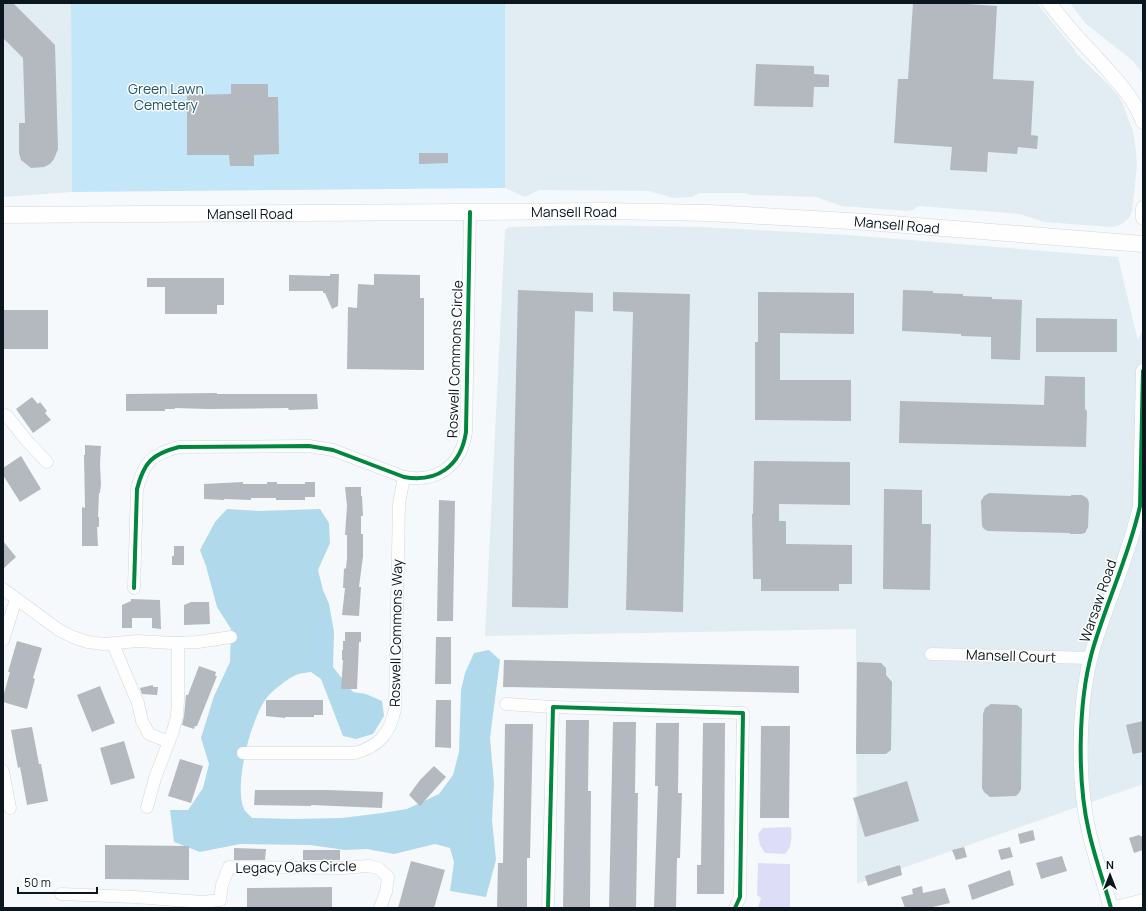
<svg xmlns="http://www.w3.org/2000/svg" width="1146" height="911" font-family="Manrope,sans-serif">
<rect width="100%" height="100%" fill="#f6f9fb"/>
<g fill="#e2edf3">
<polygon points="3,3 71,3 72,192 3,197"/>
<polygon points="505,3 1037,3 1074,49 1076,53 1108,84 1118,95 1123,104 1133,132 1136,151 1137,166 1132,212 1129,218 1123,223 1117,226 1110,227 1044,222 1020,214 918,206 913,210 907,211 841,206 816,197 750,195 745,193 700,193 692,197 673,198 649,191 539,190 525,197 505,188"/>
<polygon points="1070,3 1143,3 1143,74 1133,61 1086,24"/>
<polygon points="586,225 702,227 848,235 1118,257 1138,341 1143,328 1143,784 857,884 856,629 485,636 505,230 509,227"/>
</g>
<polygon fill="#c3e6f8" points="71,3 505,3 505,188 72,192"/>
<path fill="#b0d9ec" d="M227,509l31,2 62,-2 9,14 1,20 -12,27 5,20 6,14 5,28 -1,35 20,25 13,2 16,7 2,15 -11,18 -17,5 -13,-3 -22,-57 -10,-7c-5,1 -11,1 -15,3 -9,4 -20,13 -27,20 -17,18 -36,91 -25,114 1,3 6,6 8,9l41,1 49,-1 40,-5 25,-4 32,-15 14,-19 6,-23 2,-62 4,-17 9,-20 15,-3 11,10 -10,78 4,46 -2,36 4,40 -10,37 -36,-6 4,-29 -4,-14 -15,-4 -41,10 -27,-5 -22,1 -35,-5 -70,-1 -40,8 -26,-10 -4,-32h18l15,-22 6,-24 -8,-26 13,-42 16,-34 1,-33 -14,-22 -11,-41 -6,-16 15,-28z"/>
<g fill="#ddddf8">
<path d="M791,827c1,10 1,20 -6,27l-20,-1 -5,-8 -2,-11 5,-6z"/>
<polygon points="758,863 790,864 790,908 758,908 761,898 757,895"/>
</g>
<g fill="#b3b9be">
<polygon points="3,3 13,3 55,45 58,149 54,159 50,164 44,167 31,168 21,160 19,153 19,123 25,123 23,58 3,38"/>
<polygon points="913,3 953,3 997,6 993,79 1034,81 1031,135 1038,136 1037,149 1018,147 1017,154 988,152 987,172 950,170 952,147 894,143 898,79 908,79"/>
<polygon points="756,64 814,66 814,74 829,75 829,87 814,87 813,107 754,106"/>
<polygon points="231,84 268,84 268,97 278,97 279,154 254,155 254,166 230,166 229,155 187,155 187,95 231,94"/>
<polygon points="419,153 448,153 448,163 419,164"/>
<polygon points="330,274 339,274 338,306 332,309 325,293 323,293 323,291 289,291 289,275 330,276"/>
<polygon points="374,274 420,275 420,298 424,298 424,370 347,369 348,307 357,308 358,284 374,285"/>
<polygon points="147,278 224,278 224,305 217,305 217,314 165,314 165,287 147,287"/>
<polygon points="518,290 593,293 593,312 575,311 568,608 512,607 514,463"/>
<polygon points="903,290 933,291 933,293 963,294 963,296 992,297 992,299 1022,300 1020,360 991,359 991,337 961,336 961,334 902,331"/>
<polygon points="613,292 690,294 683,612 626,610 633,312 613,311"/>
<polygon points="758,292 854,293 854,334 780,333 780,380 851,380 851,421 755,420 755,342 758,342"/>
<rect x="3" y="310" width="45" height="39"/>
<polygon points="1036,318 1117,319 1117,352 1036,352"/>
<polygon points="1045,376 1085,377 1085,409 1087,411 1086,447 899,443 900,401 1044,405"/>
<polygon points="217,393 217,394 317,394 318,409 289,410 288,408 208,409 175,408 175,409 165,409 165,411 126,411 126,394"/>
<polygon points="32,397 38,404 40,402 47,411 45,413 51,420 33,433 16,409"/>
<polygon points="85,445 101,446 100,465 101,484 100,493 99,493 98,517 99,517 99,527 97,527 98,546 82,546 82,507 85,508 84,455 85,455"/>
<polygon points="21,456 41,489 20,502 3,475 3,468"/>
<polygon points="754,461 850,462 850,505 779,504 779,521 786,521 786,544 852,545 852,584 839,584 839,591 761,591 761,579 753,579 752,514 753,514"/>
<polygon points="243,482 243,484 267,484 267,482 277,482 277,484 305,484 305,482 315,482 315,497 305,497 305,500 276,500 276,498 251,498 251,500 224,499 224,500 204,499 204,484"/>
<polygon points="345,487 361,487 361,496 362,496 363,516 361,516 361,534 363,534 363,556 359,587 361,587 359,616 342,615 345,588 343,588 344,569 346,568 347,558 347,535 345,535 347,506"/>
<polygon points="884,489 922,490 922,524 931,524 930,590 883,589"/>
<polygon points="989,493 1071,496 1071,495 1082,495 1087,498 1089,503 1088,527 1085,533 1081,534 1070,534 1070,533 988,531 984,529 982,526 981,501 984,496"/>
<polygon points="439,500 455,501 453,621 437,621"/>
<polygon points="3,541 16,557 3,569"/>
<polygon points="174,546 184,546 184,565 172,565 172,556 174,556"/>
<polygon points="131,599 160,600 161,629 152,628 152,618 132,618 132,628 122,628 122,605 131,601"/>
<polygon points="191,602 209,602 210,624 184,625 184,605"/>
<polygon points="345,632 361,632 361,642 359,642 357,689 341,689 343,660 342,660 342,650 343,650 343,641 345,641"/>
<polygon points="436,637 451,637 451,684 435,684"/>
<polygon points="17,641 42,648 33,678 35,679 27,709 3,702 3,697 10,672 8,672"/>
<polygon points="504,660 799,666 799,693 503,687"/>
<polygon points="857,662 881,663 886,668 886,675 892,682 891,750 886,754 856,754"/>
<polygon points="199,666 216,672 215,676 217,676 197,726 195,726 194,729 182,725 184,716 186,695 188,695"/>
<polygon points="153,685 153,687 158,687 157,695 142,694 140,688"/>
<polygon points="100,686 115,723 92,732 77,695"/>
<polygon points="266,700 323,700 323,715 314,715 314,717 285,717 285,718 266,716"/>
<polygon points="436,700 451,700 451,748 435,747"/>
<polygon points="991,704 1017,705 1022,709 1021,789 1019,793 1016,796 990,797 984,792 982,788 983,714 985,708"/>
<polygon points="566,720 589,720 588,791 591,791 590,908 563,908"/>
<polygon points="1143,721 1143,752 1133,754 1126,725"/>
<polygon points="613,722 636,722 635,793 638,793 636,908 609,908"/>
<polygon points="656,723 679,723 678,793 682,793 680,858 677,858 676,908 654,908 658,786 655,786"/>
<polygon points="703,723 725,723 724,894 697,894 697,865 701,865"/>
<polygon points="505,724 533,724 530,858 527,858 527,908 497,908 498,863 503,863"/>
<polygon points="761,726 790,726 789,818 760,818"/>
<polygon points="32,727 39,764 41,764 48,801 27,805 20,767 18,768 11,730"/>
<polygon points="124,741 135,778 111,785 100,748"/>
<polygon points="180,759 203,766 191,803 168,796"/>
<polygon points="434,766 446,777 420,806 409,795 420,780"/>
<polygon points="907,781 919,821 865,837 853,798"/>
<polygon points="255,790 327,790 383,792 382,808 311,805 311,806 254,805"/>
<polygon points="1033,830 1035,840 1020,844 1018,834"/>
<polygon points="1139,835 1143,837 1143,850 1134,853 1129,838"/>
<polygon points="105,845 189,846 189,880 105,879"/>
<polygon points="964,847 967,857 956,860 952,850"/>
<polygon points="1010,847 1013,857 1001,860 998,850"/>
<polygon points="234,848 266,849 265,860 234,860"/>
<rect x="303" y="850" width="37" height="10"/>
<polygon points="1062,856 1067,871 1041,879 1036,863"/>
<polygon points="411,861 445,870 434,908 398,908"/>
<polygon points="900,865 902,875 868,886 865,876"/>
<polygon points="1010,870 1014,885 972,900 968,885"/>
<polygon points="922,886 923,893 945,888 950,903 928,908 905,908 901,897 913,894 912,889"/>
<polygon points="332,887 332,908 247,908 247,888"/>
</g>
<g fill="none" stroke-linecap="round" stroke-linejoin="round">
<g stroke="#cfd7dc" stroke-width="13">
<g id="minor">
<polyline points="3,414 7,416 27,441 47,462"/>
<path d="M134,588l3,-99c7,-27 15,-35 42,-42l130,-1 24,4 71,27c33,6 57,-11 62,-45l4,-220"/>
<polyline points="3,589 59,630 73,637 88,642 104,644 138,641 172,643 198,642 231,637"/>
<polyline points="3,640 16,599"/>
<polyline points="113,644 138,703 142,721 149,734 169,742"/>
<polyline points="931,654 1091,658"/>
<polyline points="506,704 553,707"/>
<path d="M243,753h112c24,-7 35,-19 40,-44l4,-205 5,-27"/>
<polyline points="3,771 10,808"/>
<polyline points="147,807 155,778 173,731 177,716 178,700 178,643"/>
<polyline points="61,894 135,897 203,902 220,900 222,885 229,867 343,868 368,866 378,868 388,877 386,892 380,908"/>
<polyline points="548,908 553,707 743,713 740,897 735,908"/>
</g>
</g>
<g stroke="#cfd7dc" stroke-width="15">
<g id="tertiary">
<path d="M1049,3c15,19 30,37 47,54 18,21 37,38 47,65"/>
<polyline points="1143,208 1143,218"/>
<path d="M1111,908c-7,-25 -16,-50 -22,-76 -12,-51 -11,-129 3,-180 14,-49 37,-96 48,-146l3,-135"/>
<polyline points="1115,908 1143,901"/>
</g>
</g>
<g stroke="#cfd7dc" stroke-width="17">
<polyline id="secondary" points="3,215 605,211 709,213 867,222 1143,244"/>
</g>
<use href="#minor" stroke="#fefefe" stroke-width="12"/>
<use href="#tertiary" stroke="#fefefe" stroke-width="14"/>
<use href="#secondary" stroke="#fefefe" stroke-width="16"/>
<g stroke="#fff" stroke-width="6">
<g id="cycleway">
<path d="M134,588l3,-99c7,-27 15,-35 42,-42l130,-1 24,4 71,27c33,6 57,-11 62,-45l4,-220"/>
<polyline points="548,908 553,707 743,713 740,897 735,908"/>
<path d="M1111,908c-7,-25 -16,-50 -22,-76 -12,-51 -11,-129 3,-180 14,-49 37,-96 48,-146l3,-135"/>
</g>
</g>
<use href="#cycleway" stroke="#00873e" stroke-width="4"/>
</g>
<g text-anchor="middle" stroke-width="3" stroke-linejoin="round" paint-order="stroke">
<g font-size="14" fill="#205870" stroke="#fff">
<text x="166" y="94">Green Lawn<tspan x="166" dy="16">Cemetery</tspan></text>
</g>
<g font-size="14" fill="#0a171e" stroke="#fff">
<text x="574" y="217">Mansell Road</text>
<text x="250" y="219">Mansell Road</text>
<text transform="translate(897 225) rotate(5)" y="5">Mansell Road</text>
<text transform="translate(455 359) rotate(-88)" y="5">Roswell Commons Circle</text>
<text transform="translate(1098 601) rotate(-71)" y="5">Warsaw Road</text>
<text transform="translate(396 633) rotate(-89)" y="5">Roswell Commons Way</text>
<text transform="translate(1011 656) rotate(2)" y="5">Mansell Court</text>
<text transform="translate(296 867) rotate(-1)" y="5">Legacy Oaks Circle</text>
</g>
</g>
<rect width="1146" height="911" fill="none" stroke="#0a171e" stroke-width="8"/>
<g transform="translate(1110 875)" stroke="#ffffff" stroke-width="3" paint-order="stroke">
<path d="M0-3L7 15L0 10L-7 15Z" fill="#0a171e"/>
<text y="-6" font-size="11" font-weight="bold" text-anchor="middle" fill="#0a171e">N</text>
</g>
<path d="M18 887v6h79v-6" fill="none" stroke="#0a171e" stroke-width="2"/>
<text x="24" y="887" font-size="12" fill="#0a171e" stroke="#ffffff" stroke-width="3" paint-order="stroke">50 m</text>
</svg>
